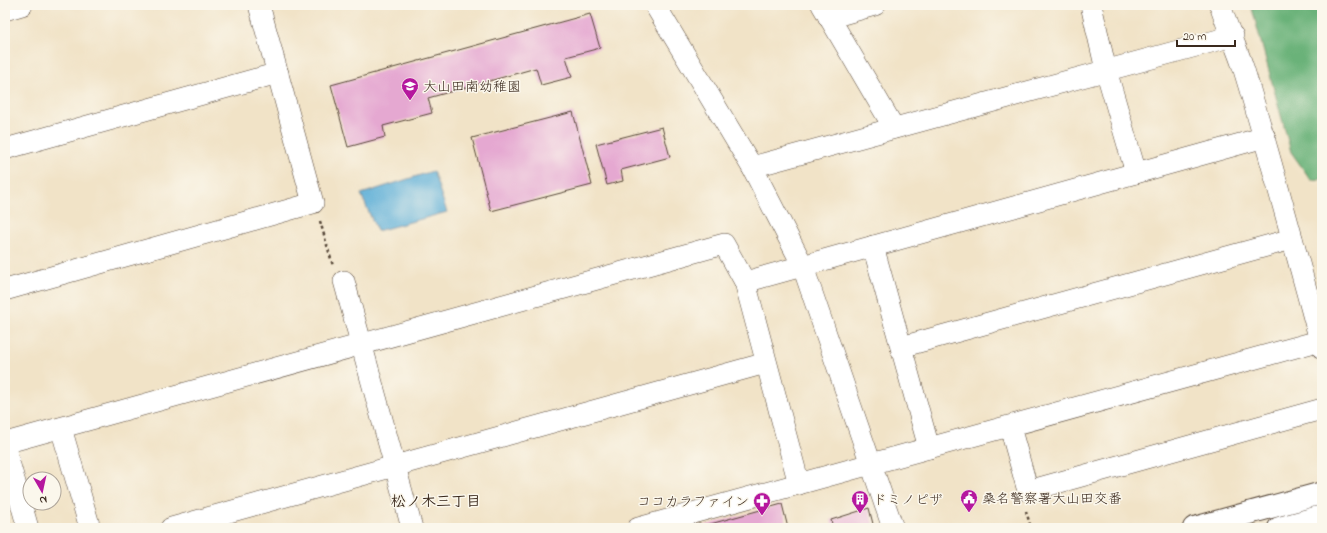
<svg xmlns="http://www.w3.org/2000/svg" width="1327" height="533" font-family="'Indie Flower','Klee One',sans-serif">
<rect width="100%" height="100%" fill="#fbf7ec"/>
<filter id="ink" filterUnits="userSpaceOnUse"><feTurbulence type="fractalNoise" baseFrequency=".025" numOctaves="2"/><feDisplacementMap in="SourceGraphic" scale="8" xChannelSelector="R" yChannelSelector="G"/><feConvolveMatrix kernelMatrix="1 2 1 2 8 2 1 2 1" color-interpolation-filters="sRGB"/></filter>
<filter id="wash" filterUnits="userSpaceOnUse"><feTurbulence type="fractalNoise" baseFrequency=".012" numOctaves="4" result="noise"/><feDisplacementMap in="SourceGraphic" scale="16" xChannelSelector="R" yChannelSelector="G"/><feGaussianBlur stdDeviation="0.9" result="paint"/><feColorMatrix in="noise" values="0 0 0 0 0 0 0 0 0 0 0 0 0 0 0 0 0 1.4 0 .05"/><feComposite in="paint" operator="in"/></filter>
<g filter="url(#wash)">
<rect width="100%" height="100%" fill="#f1e3c7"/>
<polygon fill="#6ab279" stroke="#526e4c" points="1251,5 1322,5 1322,179 1311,180 1291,152"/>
<polygon fill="#5caed7" stroke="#4c6c7a" points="433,171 447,212 377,231 361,194"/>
<g id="blocks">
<g fill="#e5a8d1">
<polygon points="590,14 600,48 566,57 572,77 541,85 536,68 428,98 432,113 383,126 385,137 348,147 331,85"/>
<polygon points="573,112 592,185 491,211 472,138"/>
<polygon points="662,127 670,157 621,170 623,181 607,185 596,144"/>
<polygon points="782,504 788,528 696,528"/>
<polygon points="869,508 874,528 833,528 831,520"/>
</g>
</g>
</g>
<g filter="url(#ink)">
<use href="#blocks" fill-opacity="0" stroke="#564637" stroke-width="1"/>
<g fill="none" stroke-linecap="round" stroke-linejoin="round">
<g stroke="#564637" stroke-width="22">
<g id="minor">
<polyline points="655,5 752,167 802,264 893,528"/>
<polyline points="822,5 894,128"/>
<polyline points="1091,5 1106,70 1136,173"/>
<path d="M1220,5c7,22 17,43 24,65 28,92 53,186 78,278"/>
<polyline points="5,10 22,5"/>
<polyline points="829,18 875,5"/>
<polyline points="5,149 278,73"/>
<polyline points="752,167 1233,36"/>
<polyline points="873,246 929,448"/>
<polyline points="344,281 412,528"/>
<polyline points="745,282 1265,137"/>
<polyline points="5,290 313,203 259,5"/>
<polyline points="901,347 1292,239"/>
<polyline points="1010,427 1028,491 1322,409"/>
<polyline points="61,428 90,528"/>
<polyline points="5,443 724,244 745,282 799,484"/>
<polyline points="5,448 28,528"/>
<polyline points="171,528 766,363"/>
<polyline points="638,528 1322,340"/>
</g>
</g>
<g stroke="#564637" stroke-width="24">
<g id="major">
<polyline points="1194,528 1322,493"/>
<polyline points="1279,528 1322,516"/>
</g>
</g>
<g stroke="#564637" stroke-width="2.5" stroke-dasharray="3 3" stroke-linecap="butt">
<polyline points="320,221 333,266"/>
<polyline points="1026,511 1031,528"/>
</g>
<use href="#minor" stroke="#fff" stroke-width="21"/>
<use href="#major" stroke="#fff" stroke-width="22"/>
</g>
</g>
<defs>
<g id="school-pin" transform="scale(0.9)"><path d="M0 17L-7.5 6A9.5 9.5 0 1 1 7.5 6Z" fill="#b5179e" stroke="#fbf7ec"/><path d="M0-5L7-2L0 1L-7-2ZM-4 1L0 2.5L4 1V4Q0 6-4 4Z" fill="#fff"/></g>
<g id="civic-pin" transform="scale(0.9)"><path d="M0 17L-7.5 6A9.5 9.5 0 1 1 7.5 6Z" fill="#b5179e" stroke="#fbf7ec"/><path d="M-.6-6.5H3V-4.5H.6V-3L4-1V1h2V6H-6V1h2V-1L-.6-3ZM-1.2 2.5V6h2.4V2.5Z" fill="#fff"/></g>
<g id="building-pin" transform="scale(0.9)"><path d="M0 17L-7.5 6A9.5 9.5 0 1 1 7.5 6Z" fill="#b5179e" stroke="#fbf7ec"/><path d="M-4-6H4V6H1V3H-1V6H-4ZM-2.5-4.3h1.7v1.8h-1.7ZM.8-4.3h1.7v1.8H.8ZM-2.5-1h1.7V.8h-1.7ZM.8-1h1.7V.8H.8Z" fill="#fff"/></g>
<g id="pharmacy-pin" transform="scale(0.9)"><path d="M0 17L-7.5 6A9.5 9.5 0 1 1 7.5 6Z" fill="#b5179e" stroke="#fbf7ec"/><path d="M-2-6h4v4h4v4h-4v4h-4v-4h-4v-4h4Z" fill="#fff"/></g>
</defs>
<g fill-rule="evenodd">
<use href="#school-pin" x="410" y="86"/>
<use href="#civic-pin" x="969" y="498"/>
<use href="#building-pin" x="860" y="499"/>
<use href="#pharmacy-pin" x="762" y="501"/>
</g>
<g text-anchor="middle" stroke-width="3" stroke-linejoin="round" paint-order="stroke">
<g font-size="14" fill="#3b2a1e" stroke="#fbf7ec" text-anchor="start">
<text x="423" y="91">大山田南幼稚園</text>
<text x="982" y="503">桑名警察署大山田交番</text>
<text x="873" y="504">ドミノピザ</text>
<text x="749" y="506" text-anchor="end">ココカラファイン</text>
</g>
<g font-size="15" font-weight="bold" fill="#3b2a1e" stroke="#fbf7ec">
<text x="436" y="506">松ノ木三丁目</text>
</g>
</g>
<rect width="1327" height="533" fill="none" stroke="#fbf7ec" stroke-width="20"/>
<g transform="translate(42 491) rotate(171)"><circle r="19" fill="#fbf7ec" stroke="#aea59a"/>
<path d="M0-3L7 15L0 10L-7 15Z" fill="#b5179e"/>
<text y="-6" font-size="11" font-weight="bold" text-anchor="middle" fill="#3b2a1e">N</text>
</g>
<path d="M1177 40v6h58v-6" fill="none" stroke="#3b2a1e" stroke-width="2"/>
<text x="1183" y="40" font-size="12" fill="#3b2a1e" stroke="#fbf7ec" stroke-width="3" paint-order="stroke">20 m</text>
</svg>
